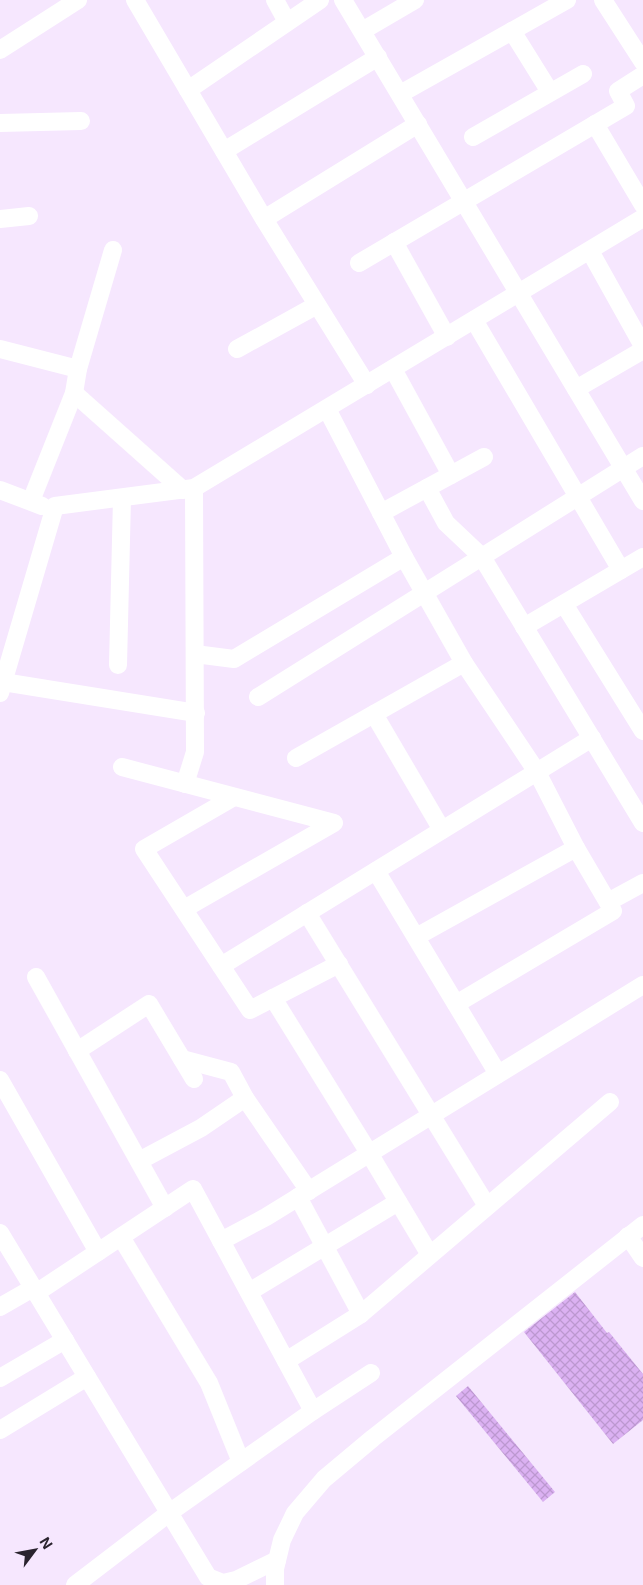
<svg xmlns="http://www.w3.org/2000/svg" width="643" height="1585" font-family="Inter,sans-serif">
<defs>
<pattern id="building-cross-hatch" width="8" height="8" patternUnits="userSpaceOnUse" patternTransform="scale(1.25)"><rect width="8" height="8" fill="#dbb1f2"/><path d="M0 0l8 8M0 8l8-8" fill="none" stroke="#bc98d0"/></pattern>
</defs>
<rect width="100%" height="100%" fill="#f6e7fe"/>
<g fill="url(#building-cross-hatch)">
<polygon points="575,1292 607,1333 609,1332 643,1374 643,1420 613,1444 524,1332"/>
<polygon points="468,1386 555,1492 543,1502 456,1396"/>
</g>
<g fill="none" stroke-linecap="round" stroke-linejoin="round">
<g stroke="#fff" stroke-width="18">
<polyline points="135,0 264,219 367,385"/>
<polyline points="275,0 287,22"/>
<polyline points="343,0 643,501"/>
<polyline points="603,0 643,62"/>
<polyline points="362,31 415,0"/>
<polyline points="512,31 550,92"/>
<polyline points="0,50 78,0"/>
<polyline points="188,90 320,0"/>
<polyline points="400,94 567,0"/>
<polyline points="0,123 81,121"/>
<polyline points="595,124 643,205"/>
<polyline points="473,137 583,74"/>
<polyline points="224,151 378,57"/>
<polyline points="0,219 29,216"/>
<polyline points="264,219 418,124"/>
<polyline points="394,242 447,337"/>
<polyline points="590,251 643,346"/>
<polyline points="359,263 626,106 618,91 643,75"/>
<polyline points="474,320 621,570"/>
<polyline points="0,349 78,369"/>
<polyline points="237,349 317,305"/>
<polyline points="393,369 451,475"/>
<polyline points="576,389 643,350"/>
<polyline points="74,393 183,490"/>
<polyline points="427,488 446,523 482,557 643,823"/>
<polyline points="0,490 42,506"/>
<polyline points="31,501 74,393 78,369 113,250"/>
<polyline points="381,513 484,457"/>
<polyline points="564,604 643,731"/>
<polyline points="524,627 643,557"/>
<polyline points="195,654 234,659 404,557 327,409"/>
<polyline points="464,663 537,772 576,848"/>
<polyline points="118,665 122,498"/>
<polyline points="3,682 196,713"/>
<polyline points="0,693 55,506 194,488 643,218"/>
<polyline points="258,697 643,456"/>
<polyline points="374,714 442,830"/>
<polyline points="296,758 464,663 404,557"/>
<polyline points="122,767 334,823 184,909"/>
<polyline points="185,784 195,752 194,488"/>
<polyline points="234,797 144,849 250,1010 339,964"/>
<polyline points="376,871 498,1074"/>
<polyline points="608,902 643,883"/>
<polyline points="307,913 487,1206"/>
<polyline points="416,937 576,848 613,911 456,1004"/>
<polyline points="221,966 592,738"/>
<polyline points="36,977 165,1208"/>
<polyline points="273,998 369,1153 430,1255"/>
<polyline points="77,1051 149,1004 194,1079"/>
<polyline points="182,1059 231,1072 245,1098 309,1191"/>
<polyline points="0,1080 98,1252"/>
<polyline points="139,1161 201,1128 245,1098"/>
<polyline points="298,1197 361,1314"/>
<polyline points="0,1233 208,1577 223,1583 236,1580 277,1560"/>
<polyline points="628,1236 643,1258"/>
<polyline points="121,1237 209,1383 241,1462"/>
<polyline points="221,1241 266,1217 643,985"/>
<polyline points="249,1292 398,1202"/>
<polyline points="36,1293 193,1189 313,1411"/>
<polyline points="0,1307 33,1288"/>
<polyline points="286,1361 361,1314 610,1102"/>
<polyline points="0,1378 65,1340"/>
<polyline points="0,1430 87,1377"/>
<polyline points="75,1585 169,1513 313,1411 371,1373"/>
<polyline points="275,1585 275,1569 282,1540 295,1513 324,1479 373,1438 643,1225"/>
</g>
</g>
<g transform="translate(35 1550) rotate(58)" stroke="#f6e7fe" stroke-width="4" paint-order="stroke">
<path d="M0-4L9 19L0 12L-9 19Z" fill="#2a232e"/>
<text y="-8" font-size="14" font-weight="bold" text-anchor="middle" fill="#2a232e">N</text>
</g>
</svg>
